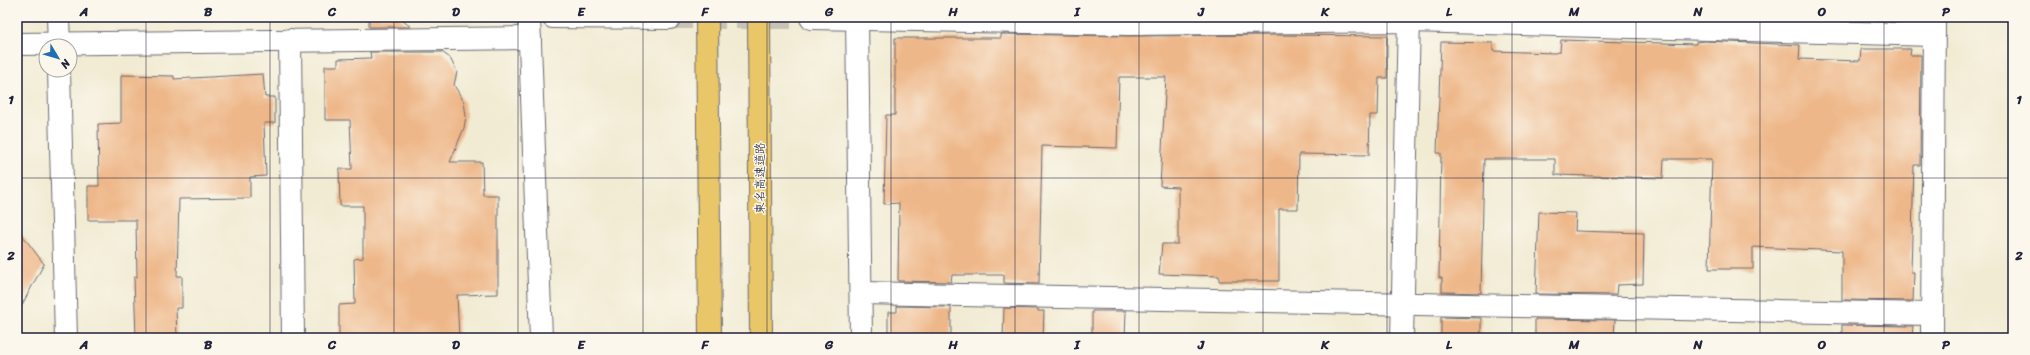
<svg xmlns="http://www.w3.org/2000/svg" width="2030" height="355" font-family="Sriracha,'Klee One',sans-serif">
<rect width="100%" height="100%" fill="#fbf7ec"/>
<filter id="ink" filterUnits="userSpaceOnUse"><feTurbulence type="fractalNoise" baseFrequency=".025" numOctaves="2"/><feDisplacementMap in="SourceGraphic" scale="8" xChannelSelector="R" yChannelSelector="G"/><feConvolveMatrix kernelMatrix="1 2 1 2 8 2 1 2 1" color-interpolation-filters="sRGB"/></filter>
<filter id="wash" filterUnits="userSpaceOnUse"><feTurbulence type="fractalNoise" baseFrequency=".012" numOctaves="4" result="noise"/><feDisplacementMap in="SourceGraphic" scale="16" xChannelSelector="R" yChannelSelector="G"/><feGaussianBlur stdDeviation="0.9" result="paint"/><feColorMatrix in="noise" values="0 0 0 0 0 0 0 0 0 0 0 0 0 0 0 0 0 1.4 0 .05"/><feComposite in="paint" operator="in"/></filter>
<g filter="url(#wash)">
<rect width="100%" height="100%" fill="#f1ebd3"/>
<g id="blocks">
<g fill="#eeb789">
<polygon points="369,17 398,17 411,27 369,27"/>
<polygon points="1001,34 1129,36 1278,35 1387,36 1387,78 1379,78 1378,115 1370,115 1369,155 1299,154 1298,209 1279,209 1279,281 1219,281 1219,276 1159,274 1162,244 1178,244 1178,187 1160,186 1166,77 1119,77 1117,148 1042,146 1039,284 1004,283 1004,275 952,275 951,282 898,281 899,203 884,204 886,115 895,115 895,38 1001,38"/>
<polygon points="1561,40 1696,44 1696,42 1705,41 1800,45 1799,59 1860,61 1861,49 1911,49 1910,55 1921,55 1920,165 1914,165 1911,272 1914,272 1913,301 1842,300 1842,251 1753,247 1753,269 1709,269 1712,159 1664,159 1663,178 1555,175 1555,159 1484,159 1481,293 1442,292 1442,278 1439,278 1441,153 1437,153 1441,42 1493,43 1493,51 1554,53 1560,52"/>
<polygon points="370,52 442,52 450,58 457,72 454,85 464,102 466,116 464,128 450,162 482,162 483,195 498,195 498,294 457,295 459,338 339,338 339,305 355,304 354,259 363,258 363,206 340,206 339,169 352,169 350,120 325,120 325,66 338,66 338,59 371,58"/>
<polygon points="263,74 265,97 275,97 275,123 264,123 266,176 250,177 250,198 179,199 177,276 182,276 182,308 176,308 177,338 136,338 134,277 137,277 136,220 88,220 88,186 99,186 98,124 121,123 121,75 174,76 174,79"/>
<polygon points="1539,212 1576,213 1575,231 1644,233 1643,284 1617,285 1616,295 1536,294"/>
<polygon points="17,228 44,264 17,314"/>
<polygon points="897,306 951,307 951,338 888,338 888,312 897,312"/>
<polygon points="1004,308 1038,309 1038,311 1044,311 1043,338 1003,338"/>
<polygon points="1092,311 1126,311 1125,338 1092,338"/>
<polygon points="1441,317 1481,318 1481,338 1441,338"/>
<polygon points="1535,319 1615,320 1614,338 1535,338"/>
<polygon points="1842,325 1913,326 1912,338 1842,338"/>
</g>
</g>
</g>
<g filter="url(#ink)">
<use href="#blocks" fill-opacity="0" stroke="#6a6870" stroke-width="1"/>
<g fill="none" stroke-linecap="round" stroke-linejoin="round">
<polyline stroke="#c8c3b5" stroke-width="22" stroke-dasharray="22 11" stroke-linecap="butt" points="670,18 811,18"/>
<g stroke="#6a6870" stroke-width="24">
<g id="minor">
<polyline points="58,17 59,46"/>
<polyline points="529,17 541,338"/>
<polyline points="553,17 670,18"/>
<polyline points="857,17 861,338"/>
<polyline points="811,18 1129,24 1409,21 1934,35"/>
<polyline points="290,40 293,338"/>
<polyline points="17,44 530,38"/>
<polyline points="59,70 66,338"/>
<polyline points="862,293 1932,314"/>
<polyline points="1402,338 1409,17"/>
<polyline points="1932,338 1934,17"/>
</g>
</g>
<g stroke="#6a6870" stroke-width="24">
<g id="highway">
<polyline points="707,17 710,338"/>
<polyline points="759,17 761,338"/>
</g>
</g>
<use href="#minor" stroke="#fff" stroke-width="22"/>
<use href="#highway" stroke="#e9c769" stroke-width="22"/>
</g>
</g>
<path fill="none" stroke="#22223b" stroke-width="1" stroke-opacity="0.55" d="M146,17v321M270,17v321M394,17v321M518,17v321M643,17v321M767,17v321M891,17v321M1015,17v321M1139,17v321M1263,17v321M1387,17v321M1512,17v321M1636,17v321M1760,17v321M1884,17v321M17,178h1996"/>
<g text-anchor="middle" stroke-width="3" stroke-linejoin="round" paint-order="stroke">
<g font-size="12" fill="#22223b" stroke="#fbf7ec">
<text transform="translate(760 178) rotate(-90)" y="4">東名高速道路</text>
</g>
</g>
<rect width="2030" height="355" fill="none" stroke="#fbf7ec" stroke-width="44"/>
<g transform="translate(58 58) rotate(128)"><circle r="19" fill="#fbf7ec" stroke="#a4a2a5"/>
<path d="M0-3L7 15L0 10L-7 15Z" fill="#1f6fb2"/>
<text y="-6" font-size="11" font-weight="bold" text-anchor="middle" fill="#22223b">N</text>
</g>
<rect x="22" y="22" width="1986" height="311" fill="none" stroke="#22223b" stroke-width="1.5"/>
<g font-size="13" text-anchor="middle" font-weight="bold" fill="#22223b">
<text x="84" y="16">A</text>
<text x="208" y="16">B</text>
<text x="332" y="16">C</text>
<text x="456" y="16">D</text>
<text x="581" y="16">E</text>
<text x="705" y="16">F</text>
<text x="829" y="16">G</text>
<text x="953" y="16">H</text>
<text x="1077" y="16">I</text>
<text x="1201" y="16">J</text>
<text x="1325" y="16">K</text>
<text x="1449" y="16">L</text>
<text x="1574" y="16">M</text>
<text x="1698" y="16">N</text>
<text x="1822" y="16">O</text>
<text x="1946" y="16">P</text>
<text x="11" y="104">1</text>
<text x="2019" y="104">1</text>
<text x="11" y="260">2</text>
<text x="2019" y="260">2</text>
<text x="84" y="349">A</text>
<text x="208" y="349">B</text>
<text x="332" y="349">C</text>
<text x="456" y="349">D</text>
<text x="581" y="349">E</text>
<text x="705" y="349">F</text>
<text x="829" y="349">G</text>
<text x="953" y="349">H</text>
<text x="1077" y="349">I</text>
<text x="1201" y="349">J</text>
<text x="1325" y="349">K</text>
<text x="1449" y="349">L</text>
<text x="1574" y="349">M</text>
<text x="1698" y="349">N</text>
<text x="1822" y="349">O</text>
<text x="1946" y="349">P</text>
</g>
</svg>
